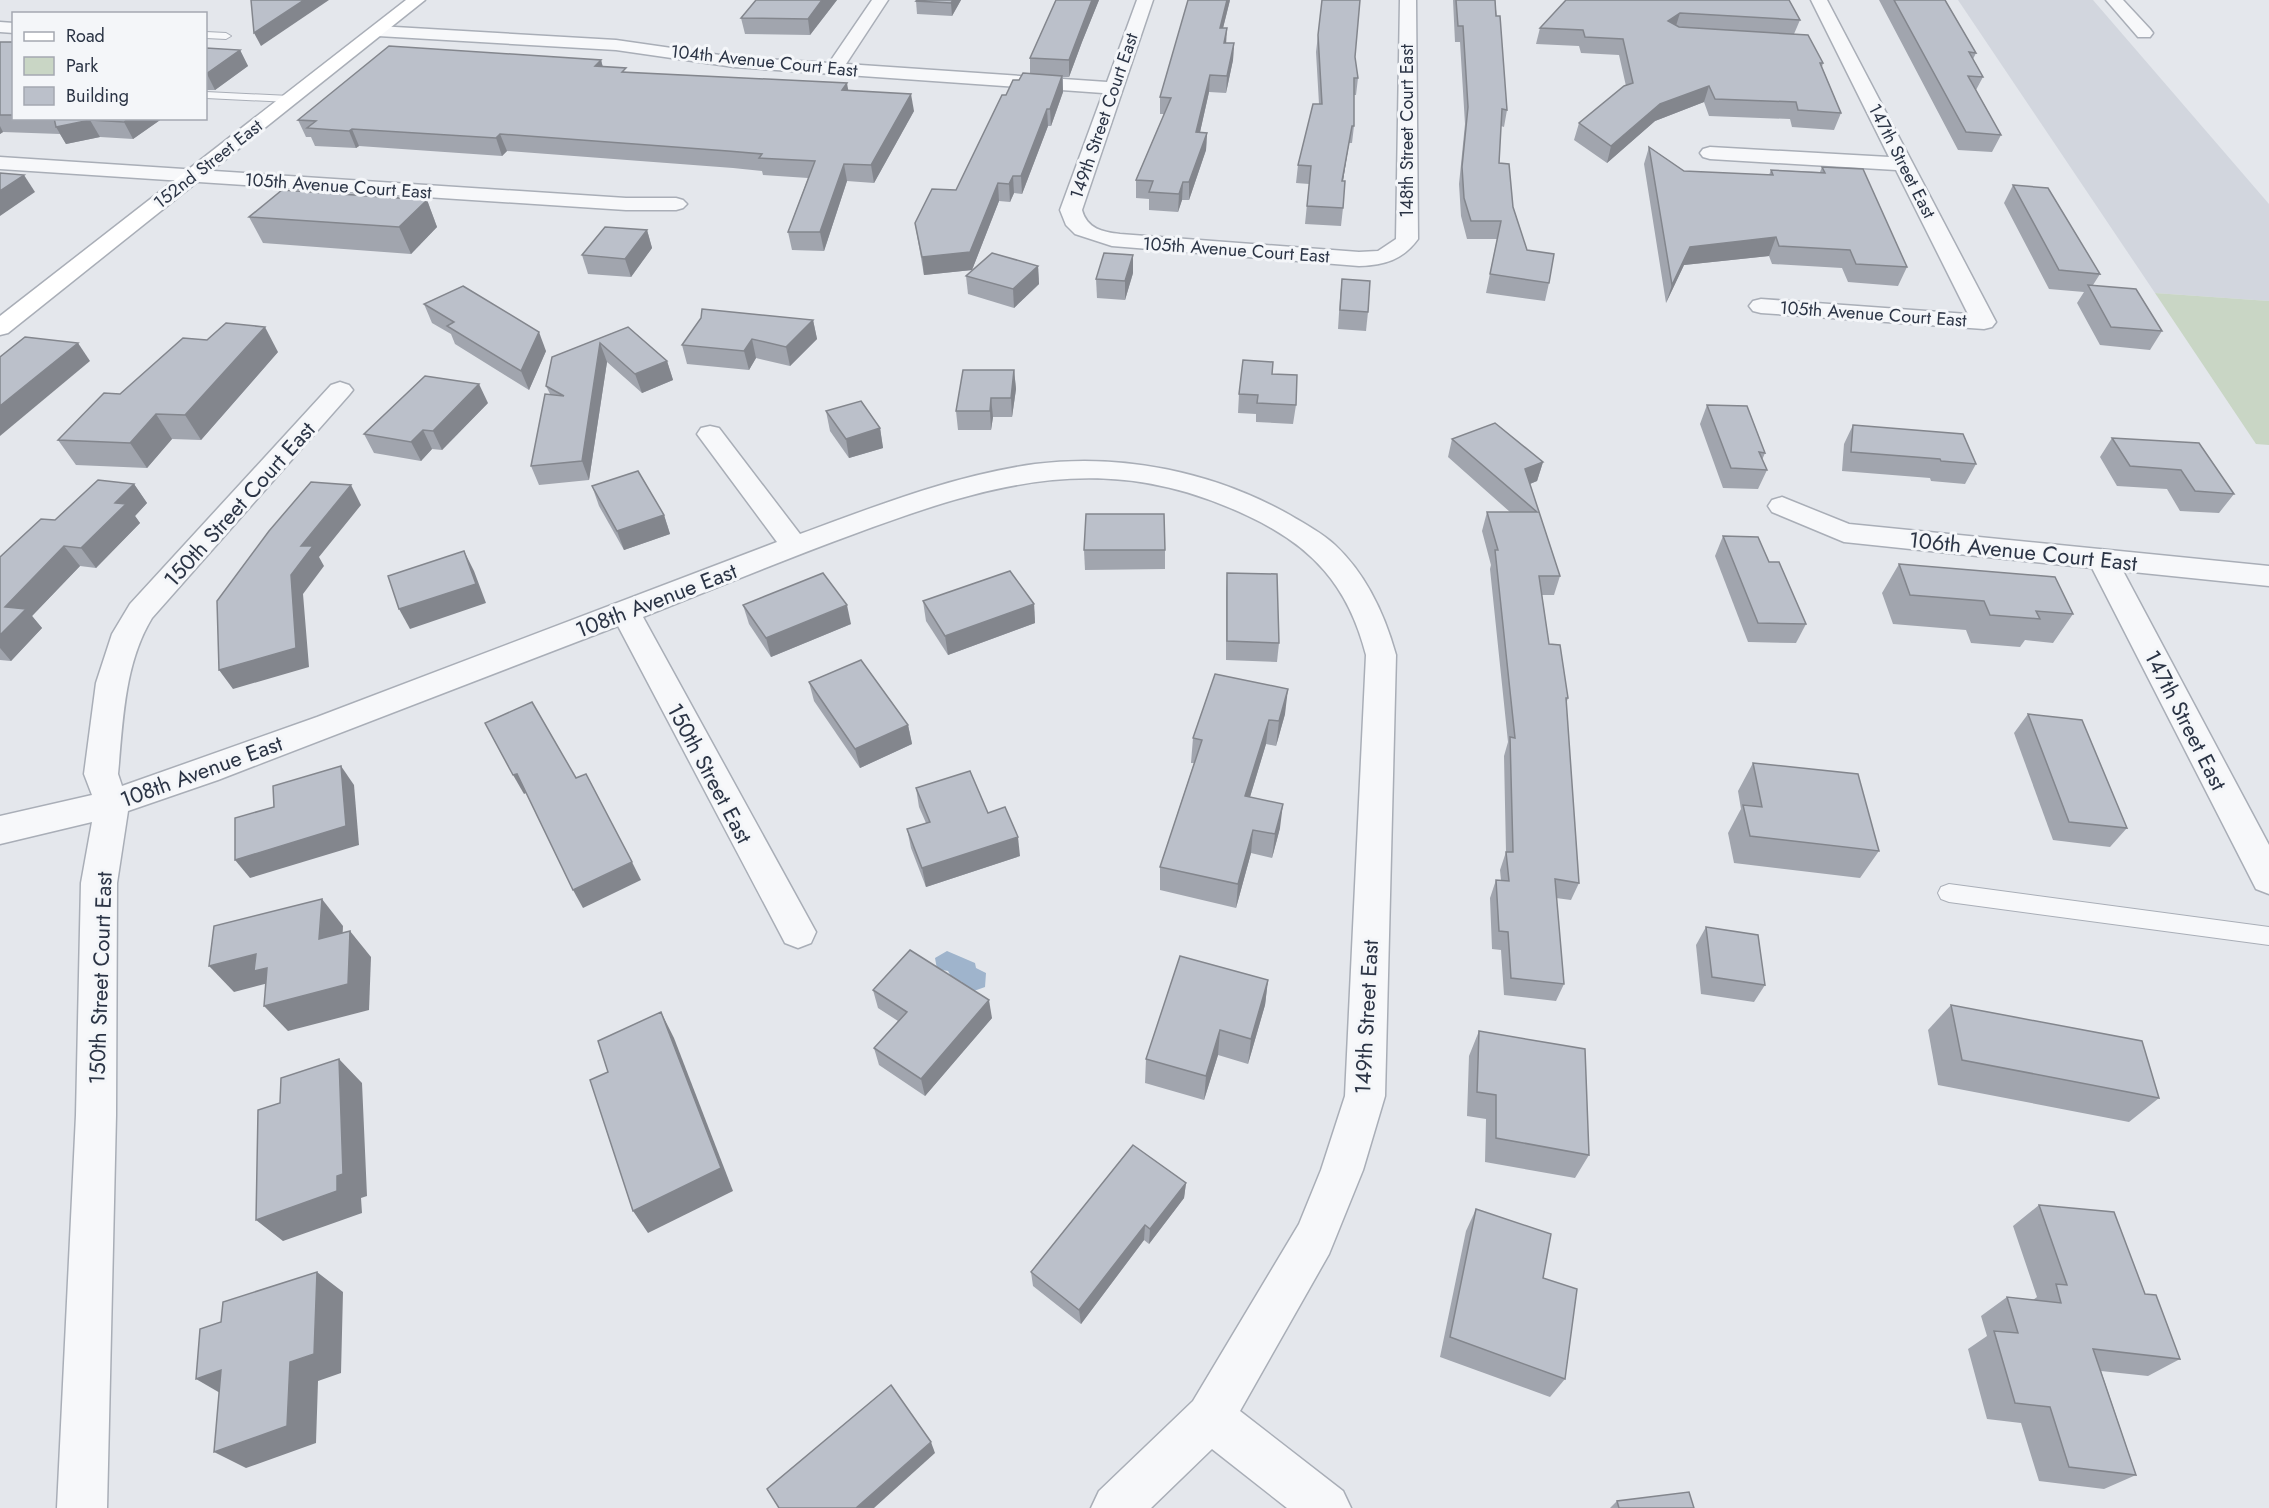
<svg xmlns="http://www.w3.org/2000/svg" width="2269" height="1508" font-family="Jost,sans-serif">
<rect width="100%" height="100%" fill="#e4e7ec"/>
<polygon fill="#d2d6de" points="1958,0 2093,0 2269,204 2269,301 2155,293"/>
<polygon fill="#c9d6c5" points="2155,293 2269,301 2269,445 2256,444"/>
<polygon fill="#9fb4cc" points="947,951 975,963 976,968 986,973 985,987 971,992 961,987 962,982 952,978 948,971 937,969 935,958"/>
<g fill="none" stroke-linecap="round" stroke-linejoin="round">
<g stroke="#a9aeb7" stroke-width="2">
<g id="service">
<polygon points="206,32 226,33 231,36 226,39 206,38"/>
<polygon points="206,92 290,96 296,99 290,102 206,98"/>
<polygon points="1949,884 2269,927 2269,945 1949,902 1941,899 1938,893 1941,887"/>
</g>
</g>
<g stroke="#a9aeb7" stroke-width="3">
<g id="minor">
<path d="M872,0h16l-42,64 261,18 30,-82h16l-71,210c5,19 21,22 38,24l239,18 19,-1 18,-12 4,-239h16l2,239c-15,21 -34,26 -59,27l-247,-20 -37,-12 -9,-9 -6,-15 43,-117 -369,-26 -118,-17 -238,-14 -9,-5 9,-5 238,14 118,17 95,6z"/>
<polygon points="1811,0 1827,0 1996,322 1992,327 1984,329 1761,313 1753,311 1749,306 1753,301 1761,299 1968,314 1896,170 1710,159 1703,157 1700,153 1703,149 1710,147 1889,157"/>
<polygon points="2106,0 2123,0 2150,29 2153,33 2150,37 2138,37"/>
<polygon points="0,22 14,23 14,33 0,32"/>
<polygon points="0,157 626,198 676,198 683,200 687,204 683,208 676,210 626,210 0,169"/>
<path d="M340,382l9,3 4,5 -4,5 -197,223c-28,46 -29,104 -34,156l4,12 195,-69 460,-175 -80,-108 4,-6 9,-2 9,2 81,106c76,-28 155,-59 235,-70 87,-11 179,8 255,51 15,9 32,18 45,30 31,29 50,70 61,110l-11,441 -22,74 -34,84 -89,157 103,80 8,17h-64l-75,-59 -61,59h-60l8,-17 94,-90 106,-177 22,-54 24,-74 21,-441c-18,-70 -54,-109 -118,-139 -142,-68 -256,-33 -394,18 -71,26 -141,55 -211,83l173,315 -5,11 -13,5 -13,-5 -167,-317 -400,154 -90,31 -11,72 -1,232 -9,393h-50l19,-393 5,-232 11,-61 -92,22v-28l92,-21 -8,-21 12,-91 16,-49 18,-30 201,-219z"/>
<polygon points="1782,497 1849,524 2269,566 2269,586 2123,571 2269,845 2269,894 2256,889 2092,568 1844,542 1772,512 1768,506 1772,500"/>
</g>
</g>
<g stroke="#a9aeb7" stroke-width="3">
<polygon id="secondary" points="406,0 425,0 8,333 0,335 0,316"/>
</g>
<use href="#service" fill="#f7f8fa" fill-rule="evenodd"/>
<use href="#minor" fill="#f7f8fa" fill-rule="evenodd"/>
<use href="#secondary" fill="#fff" fill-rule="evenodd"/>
</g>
<g fill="#a1a5ae">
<polygon points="837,0 810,35 745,34 741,18"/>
<polygon points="917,0 961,0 952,16 917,14 916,1"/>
<polygon points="1056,0 1099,0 1082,42 1069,77 1063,77 1063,92 1051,126 1048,126 1022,194 1014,193 1010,202 999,201 972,270 924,275 918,241 915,223 956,190 1006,95 1019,80 1030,73 1030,58"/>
<polygon points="1230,0 1223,28 1226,43 1234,43 1233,60 1226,93 1209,92 1200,132 1207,133 1206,150 1189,200 1182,200 1178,212 1149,210 1149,199 1136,198 1136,180 1164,114 1160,114 1160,97"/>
<polygon points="1453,0 1495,0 1507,110 1504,127 1501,126 1499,163 1527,250 1549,283 1545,301 1486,293 1497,239 1467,239 1461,216 1459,184 1465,124 1460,42 1455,42"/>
<polygon points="1566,0 1800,20 1794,34 1823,63 1822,67 1841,113 1834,130 1792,127 1790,119 1709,116 1704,102 1655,121 1607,163 1574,140 1579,123 1626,86 1619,55 1581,53 1579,46 1536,44 1540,28"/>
<polygon points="1879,0 1945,0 1976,53 1973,59 1983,77 1976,90 2001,135 1992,152 1958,150"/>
<polygon points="1318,35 1355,57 1358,78 1356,95 1354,95 1354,126 1352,143 1349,143 1343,181 1343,208 1341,226 1305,224 1309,184 1296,183 1298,165 1319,104 1316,52"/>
<polygon points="0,42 14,42 14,118 163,118 133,139 100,137 66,144 60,134 3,132 0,134"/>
<polygon points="206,48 240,50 248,66 215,90 206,90"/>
<polygon points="601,60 603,67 627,72 848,90 914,111 874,183 847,181 824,251 792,250 788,232 808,178 763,175 762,171 733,168 507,151 502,156 359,146 356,148 315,146 311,137 306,137 298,120"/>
<polygon points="1649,147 1684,171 1769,175 1771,170 1820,172 1822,167 1907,267 1898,286 1848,282 1842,268 1772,264 1769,256 1684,265 1666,303 1644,164"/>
<polygon points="2013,185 2100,274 2093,285 2162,331 2150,350 2100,345 2077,303 2084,292 2049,289 2004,203"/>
<polygon points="427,200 437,227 411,254 263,243 249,217"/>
<polygon points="647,230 652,248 631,277 588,274 582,255"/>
<polygon points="1038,266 1039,284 1014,308 968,294 966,276"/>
<polygon points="1133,273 1125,300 1097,298 1096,279"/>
<polygon points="1342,279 1368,312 1366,331 1338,329 1340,297"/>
<polygon points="424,304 546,351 529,390 455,344 451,334 432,323"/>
<polygon points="813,320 817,339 790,366 756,358 749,370 687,364 682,345"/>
<polygon points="628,327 667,361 673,380 642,393 607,362 589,480 539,485 531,466 550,394 546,386 552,357"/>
<polygon points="278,352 201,440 172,439 147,468 76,465 58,440 120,394"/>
<polygon points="1014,370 1016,389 1012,417 993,417 991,430 958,430 956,411"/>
<polygon points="1272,374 1296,405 1293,424 1256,422 1256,414 1238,413 1239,394"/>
<polygon points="488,403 442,450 432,449 421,461 374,453 364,434"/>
<polygon points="1707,405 1765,453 1762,460 1767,470 1758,489 1723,488 1700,424"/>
<polygon points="826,411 880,428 883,448 849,458 830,431"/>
<polygon points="1853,425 1976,464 1965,484 1931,481 1930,478 1842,471 1844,444"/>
<polygon points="2112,438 2234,494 2219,513 2180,511 2167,489 2117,486 2100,457"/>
<polygon points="1452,439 1543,462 1537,481 1530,484 1560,576 1554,595 1542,595 1549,644 1568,698 1566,704 1579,883 1571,900 1556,898 1564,984 1556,1001 1504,995 1501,950 1492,949 1490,898 1496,880 1501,880 1500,870 1506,852 1504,756 1508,742 1490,569 1491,565 1482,531 1487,512 1510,512 1448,457"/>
<polygon points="134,484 147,503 135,516 140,523 96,568 80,566 32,616 42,628 11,661 0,660 0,557 55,520"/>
<polygon points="592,486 664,515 670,534 624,550 599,506"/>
<polygon points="1723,536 1769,562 1806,624 1796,643 1748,642 1715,556"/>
<polygon points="1084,550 1165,550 1165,569 1085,570"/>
<polygon points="1899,564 2073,614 2053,643 2025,640 2020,647 1971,643 1966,630 1893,624 1882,593"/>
<polygon points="1227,573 1279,643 1277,662 1226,660 1226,592"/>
<polygon points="923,601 1034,604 1035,623 948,655 926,621"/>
<polygon points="743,605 851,624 771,657 749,624"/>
<polygon points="809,682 908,725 912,744 860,768 814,701"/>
<polygon points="1285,714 1276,746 1266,744 1250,797 1280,828 1272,858 1251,853 1236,908 1160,890 1160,867 1194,763 1191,763 1193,738"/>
<polygon points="2028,714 2127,828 2110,847 2053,840 2014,733"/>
<polygon points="1753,763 1879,851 1860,878 1734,863 1728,833 1741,809 1738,791"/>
<polygon points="916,788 988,813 1020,856 926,887 911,848 907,829 926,823 919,807"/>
<polygon points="1706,927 1765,985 1754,1002 1701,994 1696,945"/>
<polygon points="1268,980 1265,1005 1248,1064 1218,1055 1204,1100 1145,1083 1146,1059"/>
<polygon points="873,990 992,1018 925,1096 879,1065 874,1048 898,1021 878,1008"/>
<polygon points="1951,1005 2159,1098 2129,1122 1938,1085 1928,1030"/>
<polygon points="1479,1031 1589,1155 1575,1178 1485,1162 1486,1119 1467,1116 1469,1056"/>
<polygon points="1186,1183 1184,1198 1149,1244 1144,1240 1081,1324 1033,1286 1031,1272"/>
<polygon points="2039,1205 2145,1294 2180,1359 2148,1376 2101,1371 2136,1475 2104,1489 2039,1481 2021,1423 1987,1419 1968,1349 1987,1336 1981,1316 2007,1297 2033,1300 2037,1297 2013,1226"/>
<polygon points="1476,1209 1543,1278 1565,1379 1550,1397 1440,1357 1466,1231"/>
<polygon points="1617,1501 1694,1508 1610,1508"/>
</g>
<g fill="#83868d">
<polygon points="304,0 329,0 261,46 254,33"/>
<polygon points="822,0 837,0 810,35 808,19"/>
<polygon points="953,0 961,0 952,16 951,3"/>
<polygon points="1092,0 1099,0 1082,42 1069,77 1069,60"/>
<polygon points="1227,0 1230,0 1219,44 1220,28"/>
<polygon points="1680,13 1675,29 1668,21"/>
<polygon points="1227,28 1226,45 1224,43"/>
<polygon points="1234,43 1233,60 1226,93 1227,76"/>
<polygon points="240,50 248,66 215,90 207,74"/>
<polygon points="601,60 605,77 595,66"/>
<polygon points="1210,75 1209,92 1196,150 1196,132"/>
<polygon points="1062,76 1063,92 1051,126 1050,109"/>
<polygon points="847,83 850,100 842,90"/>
<polygon points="1709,86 1704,102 1655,121 1607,163 1611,146 1660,104"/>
<polygon points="911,94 914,111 874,183 871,165"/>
<polygon points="1047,109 1048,126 1022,194 1021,176"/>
<polygon points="129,118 163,118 133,139 124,122"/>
<polygon points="90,120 100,137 66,144 56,127"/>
<polygon points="0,126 3,132 0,134"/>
<polygon points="1352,126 1349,143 1340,199 1342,181"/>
<polygon points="352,129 359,146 356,148 349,131"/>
<polygon points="1207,133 1206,150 1189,200 1189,182"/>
<polygon points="500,134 507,151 502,156 496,138"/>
<polygon points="844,164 847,181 824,251 820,232"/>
<polygon points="24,175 35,192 0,216 0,191"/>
<polygon points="1013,176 1014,193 1010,202 1009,184"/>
<polygon points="1183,182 1182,200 1178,212 1179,194"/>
<polygon points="998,183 999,201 972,270 924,275 922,257"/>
<polygon points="427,200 437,227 411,254 399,227"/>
<polygon points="647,230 652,248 631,277 625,259"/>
<polygon points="1776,237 1769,256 1684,265 1666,303 1672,285 1690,247"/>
<polygon points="1133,255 1133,273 1125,300 1125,281"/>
<polygon points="1038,266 1039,284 1014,308 1013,289"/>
<polygon points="813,320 817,339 790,366 786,347"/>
<polygon points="265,327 278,352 201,440 185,415"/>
<polygon points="539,332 546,351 529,390 521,371"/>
<polygon points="752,339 756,358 749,370 744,351"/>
<polygon points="78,343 90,361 0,436 0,406"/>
<polygon points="600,343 607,362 589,480 582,461"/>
<polygon points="667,361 673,380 642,393 635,374"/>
<polygon points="1014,370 1016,389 1012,417 1011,398"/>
<polygon points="479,384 488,403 442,450 433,431"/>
<polygon points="991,398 993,417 991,430 990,411"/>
<polygon points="156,414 172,439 147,468 130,443"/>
<polygon points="880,428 883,448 849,458 846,439"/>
<polygon points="423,430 432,449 421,461 411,442"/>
<polygon points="1543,462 1537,481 1520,488 1525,469"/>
<polygon points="134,484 147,503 135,516 140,523 96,568 81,548 115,503"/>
<polygon points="351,485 361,505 319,557 324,566 303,594 309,667 233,689 219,670 291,575 301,546"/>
<polygon points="664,515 670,534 624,550 617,531"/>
<polygon points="64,546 80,566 32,616 42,628 11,661 0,648 0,635 5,607"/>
<polygon points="464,551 474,571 486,603 410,629 399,609"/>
<polygon points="1034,604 1035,623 948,655 945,636"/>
<polygon points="847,605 851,624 771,657 766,638"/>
<polygon points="1288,689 1285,714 1276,746 1279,721"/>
<polygon points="1269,720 1266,744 1243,820 1245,796"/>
<polygon points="908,725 912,744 860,768 855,749"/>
<polygon points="341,766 354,785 359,845 250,878 235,860"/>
<polygon points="517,774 528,792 524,794 513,775"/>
<polygon points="1283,804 1280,828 1272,858 1275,834"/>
<polygon points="1253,830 1251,853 1236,908 1238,884"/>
<polygon points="1018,837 1020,856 926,887 922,868"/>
<polygon points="632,862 641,880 583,908 573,890"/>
<polygon points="322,899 343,926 341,965 319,939"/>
<polygon points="350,931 371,957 369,1010 288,1031 264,1006"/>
<polygon points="256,954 280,980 234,992 209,966"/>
<polygon points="1268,980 1265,1005 1248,1064 1251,1039"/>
<polygon points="989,1000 992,1018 925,1096 921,1079"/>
<polygon points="661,1012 674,1038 733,1191 648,1233 633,1211"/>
<polygon points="1220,1030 1218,1055 1204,1100 1206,1076"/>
<polygon points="339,1059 362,1083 367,1196 361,1198 362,1213 283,1241 256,1220 337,1176"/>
<polygon points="1186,1183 1184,1198 1149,1244 1150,1229"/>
<polygon points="1145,1225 1144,1240 1081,1324 1079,1310"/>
<polygon points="317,1272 343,1292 341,1373 318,1381 316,1443 246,1468 214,1452"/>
<polygon points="221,1370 227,1397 196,1379"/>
<polygon points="931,1442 935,1453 874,1508 856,1508"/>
</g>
<g fill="#bbc0ca" stroke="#83868d" stroke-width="1.5">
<polygon points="251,0 304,0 254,33"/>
<polygon points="756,0 822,0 808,19 741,18"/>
<polygon points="917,0 953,0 951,3 916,1"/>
<polygon points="1056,0 1092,0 1069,60 1030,58"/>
<polygon points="1188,0 1227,0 1220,28 1227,28 1224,43 1234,43 1227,76 1210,75 1196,132 1207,133 1189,182 1183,182 1179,194 1149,192 1153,181 1136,180 1171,98 1160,97"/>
<polygon points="1322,0 1360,0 1355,57 1358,78 1354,78 1354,126 1352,126 1342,181 1345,181 1343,208 1307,206 1311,166 1298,165 1313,104 1322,104 1318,35"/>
<polygon points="1456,0 1495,0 1496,16 1500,16 1507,110 1502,109 1499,163 1509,164 1513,207 1527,250 1554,254 1549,283 1490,274 1501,221 1471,221 1464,198 1462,167 1468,107 1463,26 1458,26"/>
<polygon points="1566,0 1789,0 1800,20 1680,13 1668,21 1679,27 1808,35 1823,63 1820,63 1841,113 1798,110 1796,102 1715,99 1709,86 1660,104 1611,146 1579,123 1624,86 1633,83 1623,39 1585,37 1583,30 1540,28"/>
<polygon points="1894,0 1945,0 1976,53 1969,52 1983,77 1968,76 2001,135 1966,132"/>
<rect x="0" y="42" width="14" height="73"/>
<polygon points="389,46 601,60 595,66 626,68 622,72 847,83 842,90 911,94 871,165 844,164 820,232 788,232 815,161 759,158 762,154 728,151 500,134 496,138 352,129 349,131 307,128 316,121 298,120"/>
<polygon points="206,48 240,50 206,74"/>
<polygon points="1023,73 1062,76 1050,109 1047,109 1021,176 1013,176 1009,184 998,183 970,252 922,257 915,223 932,189 956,190 1002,95 1006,95 1013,80 1019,80"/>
<polygon points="54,118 129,118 124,122 90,120 56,127"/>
<polygon points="1649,147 1684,171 1773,175 1771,170 1825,173 1822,167 1863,169 1907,267 1856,264 1850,250 1779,246 1776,237 1690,247 1672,285"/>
<polygon points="0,173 24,175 0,191"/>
<polygon points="2013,185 2048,188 2100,274 2059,270"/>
<polygon points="282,190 427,200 399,227 249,217"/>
<polygon points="605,227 647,230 625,259 582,255"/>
<polygon points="992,253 1038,266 1013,289 966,276"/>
<polygon points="1104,253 1133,255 1125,281 1096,279"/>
<polygon points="1342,279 1370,281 1368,312 1340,310"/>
<polygon points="2088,285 2136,289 2162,331 2111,327"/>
<polygon points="463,286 539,332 521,371 447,326 454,322 424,304"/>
<polygon points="702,309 813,320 786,347 752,339 744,351 682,345 701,318"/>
<polygon points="226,323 265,327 185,415 156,414 130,443 58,440 104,393 120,394 183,338 207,340"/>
<polygon points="628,327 667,361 635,374 600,343 582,461 531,466 545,394 564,396 546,386 552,357"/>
<polygon points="25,337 78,343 0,406 0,357"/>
<polygon points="1243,360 1273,362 1272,374 1297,375 1296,405 1257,403 1258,395 1239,394"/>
<polygon points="963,370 1014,370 1011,398 991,398 990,411 956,411"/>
<polygon points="425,376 479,384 433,431 423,430 411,442 364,434"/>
<polygon points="861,401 880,428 846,439 826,411"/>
<polygon points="1707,405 1747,406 1765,453 1759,452 1767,470 1731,468"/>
<polygon points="1495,423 1543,462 1525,469 1560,576 1539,576 1549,644 1560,645 1568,698 1566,698 1579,883 1555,879 1564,984 1511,978 1508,932 1499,931 1496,880 1509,881 1506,852 1513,852 1510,737 1515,738 1495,550 1498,550 1487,512 1537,512 1452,439"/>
<polygon points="1853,425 1963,434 1976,464 1941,461 1940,459 1851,452"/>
<polygon points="2112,438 2199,443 2234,494 2195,491 2181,470 2130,466"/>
<polygon points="638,471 664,515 617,531 592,486"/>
<polygon points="98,480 134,484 115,503 126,504 81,548 64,546 5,607 26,609 0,635 0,557 41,519 55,520"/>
<polygon points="311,482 351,485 301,546 313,546 291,575 296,648 219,670 217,601 269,531"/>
<polygon points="1086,514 1164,514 1165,550 1084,550"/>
<polygon points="1723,536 1758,537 1769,562 1779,562 1806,624 1758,623"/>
<polygon points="464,551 476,584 399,609 388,576"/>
<polygon points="1899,564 2055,577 2073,614 2036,611 2040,619 1990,615 1984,601 1910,595"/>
<polygon points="1010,571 1034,604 945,636 923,601"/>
<polygon points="823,573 847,605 766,638 743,605"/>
<polygon points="1227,573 1277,574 1279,643 1227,641"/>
<polygon points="861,660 908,725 855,749 809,682"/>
<polygon points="1215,674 1288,689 1279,721 1269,720 1245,796 1283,804 1275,834 1253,830 1238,884 1160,867 1202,740 1193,738"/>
<polygon points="532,702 576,778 586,774 632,862 573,890 517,774 513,775 485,723"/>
<polygon points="2028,714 2082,720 2127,828 2069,822"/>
<polygon points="1753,763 1858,774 1879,851 1750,836 1743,805 1762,807"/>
<polygon points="341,766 346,826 235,860 235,818 274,807 273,786"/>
<polygon points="970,771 988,813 1005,807 1018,837 922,868 907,829 930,822 916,788"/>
<polygon points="322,899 319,939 350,931 348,984 264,1006 267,968 254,971 256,954 209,966 214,926"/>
<polygon points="1706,927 1758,935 1765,985 1712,977"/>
<polygon points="910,950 989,1000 921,1079 874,1048 907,1012 873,990"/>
<polygon points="1180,956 1268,980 1251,1039 1220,1030 1206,1076 1146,1059"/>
<polygon points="1951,1005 2142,1041 2159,1098 1962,1060"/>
<polygon points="661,1012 721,1168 633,1211 590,1080 608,1072 598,1041"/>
<polygon points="1479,1031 1585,1049 1589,1155 1496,1138 1496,1095 1477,1092"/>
<polygon points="339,1059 343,1174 337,1176 337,1191 256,1220 258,1110 280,1103 281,1078"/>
<polygon points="1133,1145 1186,1183 1150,1229 1145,1225 1079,1310 1031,1272"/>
<polygon points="2039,1205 2114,1212 2145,1294 2156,1295 2180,1359 2093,1349 2136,1475 2069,1467 2050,1407 2015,1403 1994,1331 2018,1333 2007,1297 2061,1303 2056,1284 2067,1285"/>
<polygon points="1476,1209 1551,1234 1543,1278 1577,1289 1565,1379 1450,1337"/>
<polygon points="317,1272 314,1354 290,1362 287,1426 214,1452 221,1370 196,1379 200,1329 221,1322 223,1302"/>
<polygon points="891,1385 931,1442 856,1508 779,1508 767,1489"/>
<polygon points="1689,1492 1694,1508 1619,1508 1617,1501"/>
</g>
<g text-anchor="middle" stroke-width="6" stroke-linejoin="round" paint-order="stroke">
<g font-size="18" fill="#2b3445" stroke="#f4f6f9">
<text transform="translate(764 61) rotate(6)" y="6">104th Avenue Court East</text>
<text transform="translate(1104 116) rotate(-71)" y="6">149th Street Court East</text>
<text transform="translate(1407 131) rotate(-90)" y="6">148th Street Court East</text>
<text transform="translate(1902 161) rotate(63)" y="6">147th Street East</text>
<text transform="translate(208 164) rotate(-38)" y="6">152nd Street East</text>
<text transform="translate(338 186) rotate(4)" y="6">105th Avenue Court East</text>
<text transform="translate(1236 250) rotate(4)" y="6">105th Avenue Court East</text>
<text transform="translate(1873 314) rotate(4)" y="6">105th Avenue Court East</text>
</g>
<g font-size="22" fill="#2b3445" stroke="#f4f6f9">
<text transform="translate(239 504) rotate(-48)" y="8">150th Street Court East</text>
<text transform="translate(2023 551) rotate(6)" y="8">106th Avenue Court East</text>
<text transform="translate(656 600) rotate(-21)" y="8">108th Avenue East</text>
<text transform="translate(2186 720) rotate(63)" y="8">147th Street East</text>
<text transform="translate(201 771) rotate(-20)" y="8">108th Avenue East</text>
<text transform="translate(710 773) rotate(62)" y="8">150th Street East</text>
<text transform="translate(100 978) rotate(-88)" y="8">150th Street Court East</text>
<text transform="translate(1366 1017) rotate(-87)" y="8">149th Street East</text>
</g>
</g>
<rect x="12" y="12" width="195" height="108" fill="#f4f6f9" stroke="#a4a8b1" stroke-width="1.5"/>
<rect x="24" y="32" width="30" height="9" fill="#ffffff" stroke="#a4a8b1" stroke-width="1.5"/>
<text x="66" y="42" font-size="18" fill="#2b3445">Road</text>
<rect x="24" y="57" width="30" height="18" fill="#c9d6c5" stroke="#a4a8b1" stroke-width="1.5"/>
<text x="66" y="72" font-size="18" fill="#2b3445">Park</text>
<rect x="24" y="87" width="30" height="18" fill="#bbc0ca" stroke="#a4a8b1" stroke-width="1.5"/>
<text x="66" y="102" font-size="18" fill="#2b3445">Building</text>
</svg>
